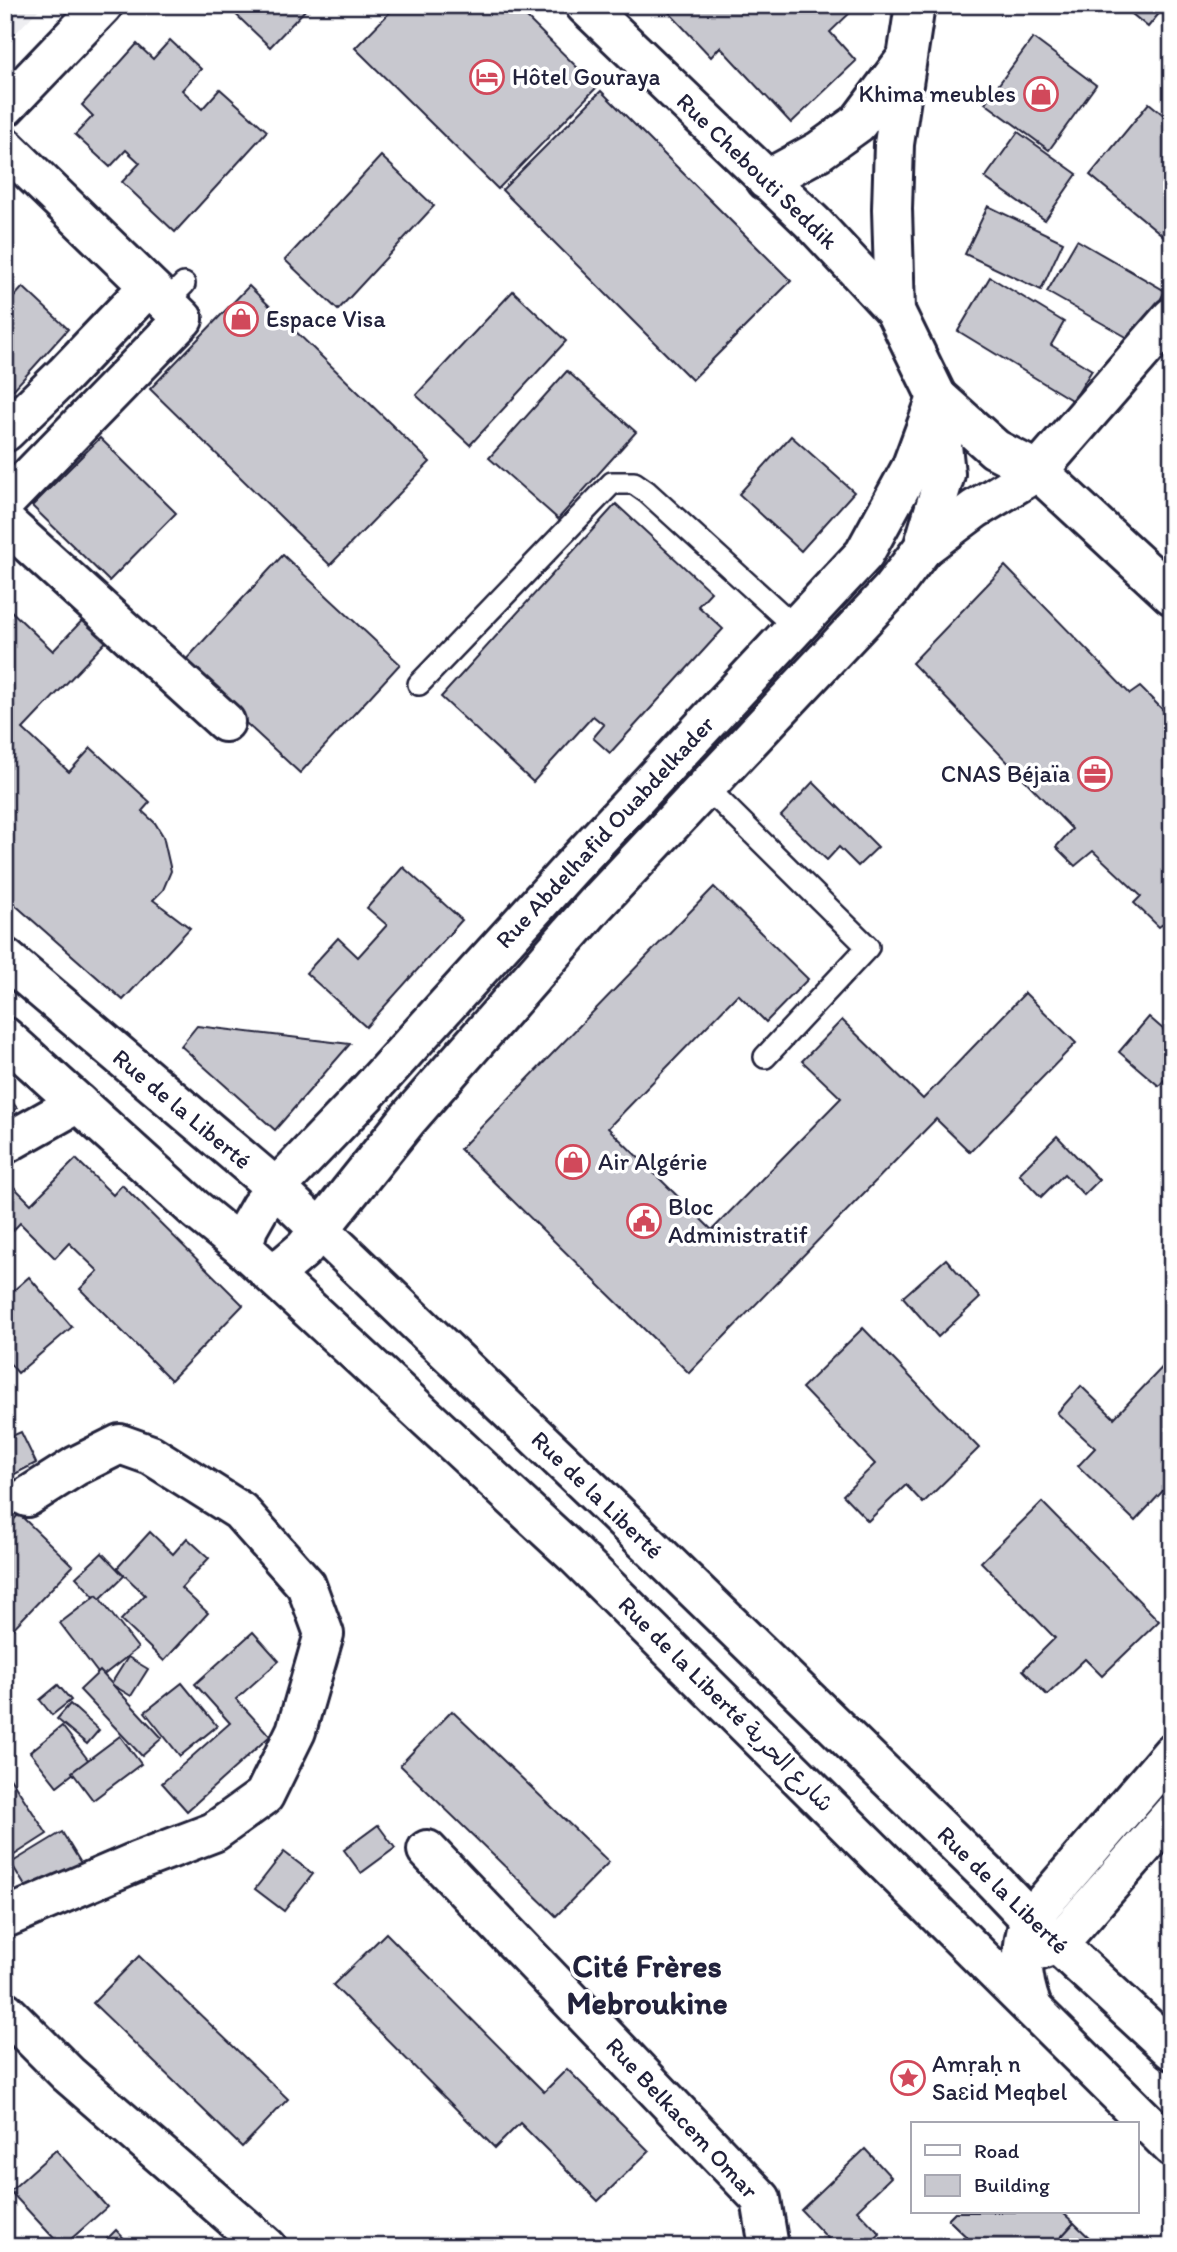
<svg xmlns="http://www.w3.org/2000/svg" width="1177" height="2252" font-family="Itim,'Playpen Sans Arabic',sans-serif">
<rect width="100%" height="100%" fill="#fff"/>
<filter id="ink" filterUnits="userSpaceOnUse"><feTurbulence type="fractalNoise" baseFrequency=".0143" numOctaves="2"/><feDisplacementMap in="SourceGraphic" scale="14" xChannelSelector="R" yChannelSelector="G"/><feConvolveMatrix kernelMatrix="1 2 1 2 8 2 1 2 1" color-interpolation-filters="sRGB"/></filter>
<g filter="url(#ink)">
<polygon fill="#eeeef1" points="5,5 43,5 5,44"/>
<g fill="#c8c8cf" stroke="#22223b" stroke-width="2">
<polygon points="226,5 310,5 270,47"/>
<polygon points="397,5 514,5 597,87 498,189 355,48"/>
<polygon points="662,5 849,5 853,10 830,32 856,61 791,123 720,47 711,57"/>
<polygon points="1121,5 1166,5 1148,27"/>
<polygon points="1033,38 1096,85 1049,150 985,103"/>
<polygon points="170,40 201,69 182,90 202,109 220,89 267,131 175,232 122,182 140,163 126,150 110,167 75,135 93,116 82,105 137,44 153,59"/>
<polygon points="601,91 791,281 692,380 502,190"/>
<polygon points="1149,103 1172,122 1172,243 1090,175"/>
<polygon points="1018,132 1077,174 1045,220 985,178"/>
<polygon points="381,156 434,206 338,310 285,260"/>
<polygon points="988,206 1063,242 1041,290 965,254"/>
<polygon points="1077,240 1165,291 1137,343 1047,292"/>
<polygon points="990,277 1064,322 1051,345 1092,370 1073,401 958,331"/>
<polygon points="249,286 430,462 330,565 150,389"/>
<polygon points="23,287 68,329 5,399 5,307"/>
<polygon points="513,291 566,341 470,445 416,395"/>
<polygon points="567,371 636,432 558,519 489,458"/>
<polygon points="791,436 854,492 801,551 739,494"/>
<polygon points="100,438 176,513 109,581 32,506"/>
<polygon points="616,504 711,592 698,606 723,629 610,753 593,738 604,725 593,716 533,782 441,697"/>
<polygon points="283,555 400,664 300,773 182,664"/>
<polygon points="1005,566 1130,694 1140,687 1171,718 1172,716 1172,923 1168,920 1159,927 1134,903 1141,896 1093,851 1075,866 1056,847 1072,829 912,663"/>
<polygon points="5,605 53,651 94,608 117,630 23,729 69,772 91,748 150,802 142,811 155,823 163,836 171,871 163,890 153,900 190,928 123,1000 5,896"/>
<polygon points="813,782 878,847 858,866 839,847 827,860 781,816"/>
<polygon points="403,867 462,920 366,1027 306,973 338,938 358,957 387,925 367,908"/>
<polygon points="714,887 808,979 766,1022 738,994 608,1128 712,1230 841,1098 802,1061 842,1020 923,1099 1025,993 1076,1043 970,1152 936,1119 689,1373 460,1149"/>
<polygon points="1149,1017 1172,1037 1172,1071 1159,1086 1119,1052"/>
<polygon points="197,1026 350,1044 275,1130 181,1046"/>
<polygon points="5,1093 17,1108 5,1118"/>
<polygon points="1057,1136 1099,1180 1084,1195 1064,1174 1041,1197 1019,1174"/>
<polygon points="76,1159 113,1195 122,1185 243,1305 171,1380 80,1289 98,1271 69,1243 55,1258 20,1223 10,1234 5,1230 5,1191 12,1185 31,1204"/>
<polygon points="946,1259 980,1298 938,1337 903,1297"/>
<polygon points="29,1277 72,1327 18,1373 5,1358 5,1298"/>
<polygon points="863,1328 979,1448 923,1503 906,1485 868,1521 843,1495 875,1464 802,1388"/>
<polygon points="1172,1357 1172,1481 1135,1521 1078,1466 1095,1448 1057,1413 1081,1386 1114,1418"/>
<polygon points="21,1432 36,1463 5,1479 5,1439"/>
<polygon points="1042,1502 1159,1621 1102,1676 1085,1659 1047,1695 1023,1670 1055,1638 981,1562"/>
<polygon points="19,1514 73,1566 5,1637 5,1529"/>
<polygon points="150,1532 173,1554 187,1538 209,1558 181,1588 208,1613 164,1661 121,1620 145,1595 117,1568"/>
<polygon points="102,1553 124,1576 98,1601 76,1577"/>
<polygon points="97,1595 138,1648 101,1677 60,1623"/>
<polygon points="253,1632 279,1661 236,1699 270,1736 187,1811 162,1783 230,1723 195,1684"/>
<polygon points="128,1657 148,1669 131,1696 111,1684"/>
<polygon points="100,1671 162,1738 142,1756 80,1690"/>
<polygon points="182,1683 217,1726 180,1756 145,1712"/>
<polygon points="58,1685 71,1700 52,1715 40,1700"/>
<polygon points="70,1704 99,1730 87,1744 57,1719"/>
<polygon points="452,1711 609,1862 556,1916 400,1765"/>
<polygon points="62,1726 89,1761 57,1786 30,1752"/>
<polygon points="120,1736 141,1764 93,1800 72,1772"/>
<polygon points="5,1770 47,1834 5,1861"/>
<polygon points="378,1825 395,1848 361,1873 344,1850"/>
<polygon points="62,1832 84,1868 33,1899 11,1863"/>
<polygon points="284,1852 313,1874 284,1911 255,1889"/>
<polygon points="386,1933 544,2092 567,2069 649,2151 598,2201 520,2123 495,2148 333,1985"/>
<polygon points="139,1956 288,2099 242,2147 93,2003"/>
<polygon points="865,2149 891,2177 857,2210 880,2234 866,2247 836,2247 801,2210"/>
<polygon points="56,2150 107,2207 62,2247 10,2191"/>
<polygon points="955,2212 1062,2212 1099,2247 977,2247 948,2219"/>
<polygon points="955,2212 1062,2212 1074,2223 1052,2247 977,2247 948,2219"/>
<polygon points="1074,2223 1099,2247 1052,2247"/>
<polygon points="116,2230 132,2247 99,2247"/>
</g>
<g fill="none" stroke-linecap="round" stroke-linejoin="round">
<g stroke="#22223b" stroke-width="26">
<g id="service">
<polyline points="165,303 184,284"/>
<polyline points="419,684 612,483 634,483 647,492 795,627"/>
<polyline points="706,787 868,947 765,1057"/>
</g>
</g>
<g stroke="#22223b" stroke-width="44">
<g id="minor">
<polyline points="585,5 815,225 895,311"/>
<polyline points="5,107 103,5"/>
<polyline points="5,147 183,319 5,502"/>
<polyline points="766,180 819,151 858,123 905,60"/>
<polyline points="937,397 995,449 1038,471 1172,595"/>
<polyline points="5,432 64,375 148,287"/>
<polyline points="5,522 225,722"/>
<polyline points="923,548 975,509 1038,471 1172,317"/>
<polyline points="5,1144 78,1103"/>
<polyline points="243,1248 248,1228 260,1207 276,1188 367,1093 571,868 864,554 911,468 934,406"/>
<polyline points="269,1272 284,1266 304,1249 408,1119 595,905 891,590 923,548 945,474 937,397 895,311 892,209 894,144 915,5"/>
<polyline points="427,1850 761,2199 769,2247"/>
<polyline points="5,1918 138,1861 214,1832 264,1796 296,1731 324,1634 306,1585 240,1511 151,1455 120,1444 76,1466 27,1497"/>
<polyline points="1026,1955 1058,1944 1172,1814"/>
<path d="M1032,2007c-12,-31 -12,-57 -2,-88l142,-166"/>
<polyline points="5,2011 68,2074 267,2247"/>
</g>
</g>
<g stroke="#22223b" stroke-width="44">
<g id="secondary">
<polyline points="5,958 276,1188 615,1512 988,1875 1030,1919 1172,2050"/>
<polyline points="5,1037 195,1209 243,1248 576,1556 1172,2147"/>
</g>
</g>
<use href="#service" stroke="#fff" stroke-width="21"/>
<use href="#minor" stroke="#fff" stroke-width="38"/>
<use href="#secondary" stroke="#fff" stroke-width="38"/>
</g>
</g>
<defs>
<g id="hotel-ring" transform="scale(1.75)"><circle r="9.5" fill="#fff" stroke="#d1495b" stroke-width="1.5"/><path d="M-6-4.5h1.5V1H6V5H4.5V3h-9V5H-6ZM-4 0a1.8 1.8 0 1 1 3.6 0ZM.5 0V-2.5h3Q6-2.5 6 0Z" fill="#d1495b"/></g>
<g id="shop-ring" transform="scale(1.75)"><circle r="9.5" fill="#fff" stroke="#d1495b" stroke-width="1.5"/><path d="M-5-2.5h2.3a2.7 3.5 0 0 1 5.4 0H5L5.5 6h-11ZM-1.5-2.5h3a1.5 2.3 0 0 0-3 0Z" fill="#d1495b"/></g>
<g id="office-ring" transform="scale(1.75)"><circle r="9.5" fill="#fff" stroke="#d1495b" stroke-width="1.5"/><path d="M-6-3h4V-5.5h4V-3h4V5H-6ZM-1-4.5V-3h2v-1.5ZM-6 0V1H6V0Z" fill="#d1495b"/></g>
<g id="civic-ring" transform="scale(1.75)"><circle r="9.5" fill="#fff" stroke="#d1495b" stroke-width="1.5"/><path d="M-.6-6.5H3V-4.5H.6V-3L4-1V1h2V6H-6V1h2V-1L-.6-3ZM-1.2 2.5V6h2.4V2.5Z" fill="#d1495b"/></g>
<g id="sight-ring" transform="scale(1.75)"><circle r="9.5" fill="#fff" stroke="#d1495b" stroke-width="1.5"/><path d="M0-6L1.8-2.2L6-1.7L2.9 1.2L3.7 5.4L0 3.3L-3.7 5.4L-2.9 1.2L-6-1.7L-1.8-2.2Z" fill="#d1495b"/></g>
</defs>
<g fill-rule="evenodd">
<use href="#hotel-ring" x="487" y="77"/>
<use href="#shop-ring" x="1041" y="94"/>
<use href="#shop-ring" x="241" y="319"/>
<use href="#office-ring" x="1095" y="774"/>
<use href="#shop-ring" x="573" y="1162"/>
<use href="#civic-ring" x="644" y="1221"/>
<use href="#sight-ring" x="908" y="2078"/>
</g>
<g text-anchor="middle" stroke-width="7" stroke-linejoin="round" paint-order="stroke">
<g font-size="24" fill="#22223b" stroke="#fff" text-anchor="start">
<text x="512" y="85">Hôtel Gouraya</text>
<text x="1016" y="102" text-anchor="end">Khima meubles</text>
<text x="266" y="327">Espace Visa</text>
<text x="1070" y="782" text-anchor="end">CNAS Béjaïa</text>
<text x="598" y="1170">Air Algérie</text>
<text x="668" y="1215">Bloc<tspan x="668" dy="28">Administratif</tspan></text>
<text x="932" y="2072">Amṛaḥ n<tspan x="932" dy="28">Saɛid Meqbel</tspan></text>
</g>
<g font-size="24" fill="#22223b" stroke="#fff">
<text transform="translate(757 171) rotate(44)" y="8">Rue Chebouti Seddik</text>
<text transform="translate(605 832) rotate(-47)" y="8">Rue Abdelhafid Ouabdelkader</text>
<text transform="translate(182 1109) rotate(40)" y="8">Rue de la Liberté</text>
<text transform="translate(597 1495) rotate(44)" y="8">Rue de la Liberté</text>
<text transform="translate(726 1704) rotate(45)" y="8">Rue de la Liberté شارع الحرية</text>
<text transform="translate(1003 1890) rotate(44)" y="8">Rue de la Liberté</text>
<text transform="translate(682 2118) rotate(47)" y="8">Rue Belkacem Omar</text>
</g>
<g font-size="32" font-weight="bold" fill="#22223b" stroke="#fff">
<text x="647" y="1977">Cité Frères<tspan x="647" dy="37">Mebroukine</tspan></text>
</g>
</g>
<rect width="1177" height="2252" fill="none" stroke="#fff" stroke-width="28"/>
<rect x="14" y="14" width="1149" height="2224" fill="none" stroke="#22223b" stroke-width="2.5" filter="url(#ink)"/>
<rect x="911" y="2122" width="228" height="91" fill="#ffffff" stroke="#a7a7b1" stroke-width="2"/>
<rect x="925" y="2145" width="35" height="10" fill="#ffffff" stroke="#a7a7b1" stroke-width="2"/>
<text x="974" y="2158" font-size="21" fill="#22223b">Road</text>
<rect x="925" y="2175" width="35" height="21" fill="#c8c8cf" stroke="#a7a7b1" stroke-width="2"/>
<text x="974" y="2192" font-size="21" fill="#22223b">Building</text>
</svg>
